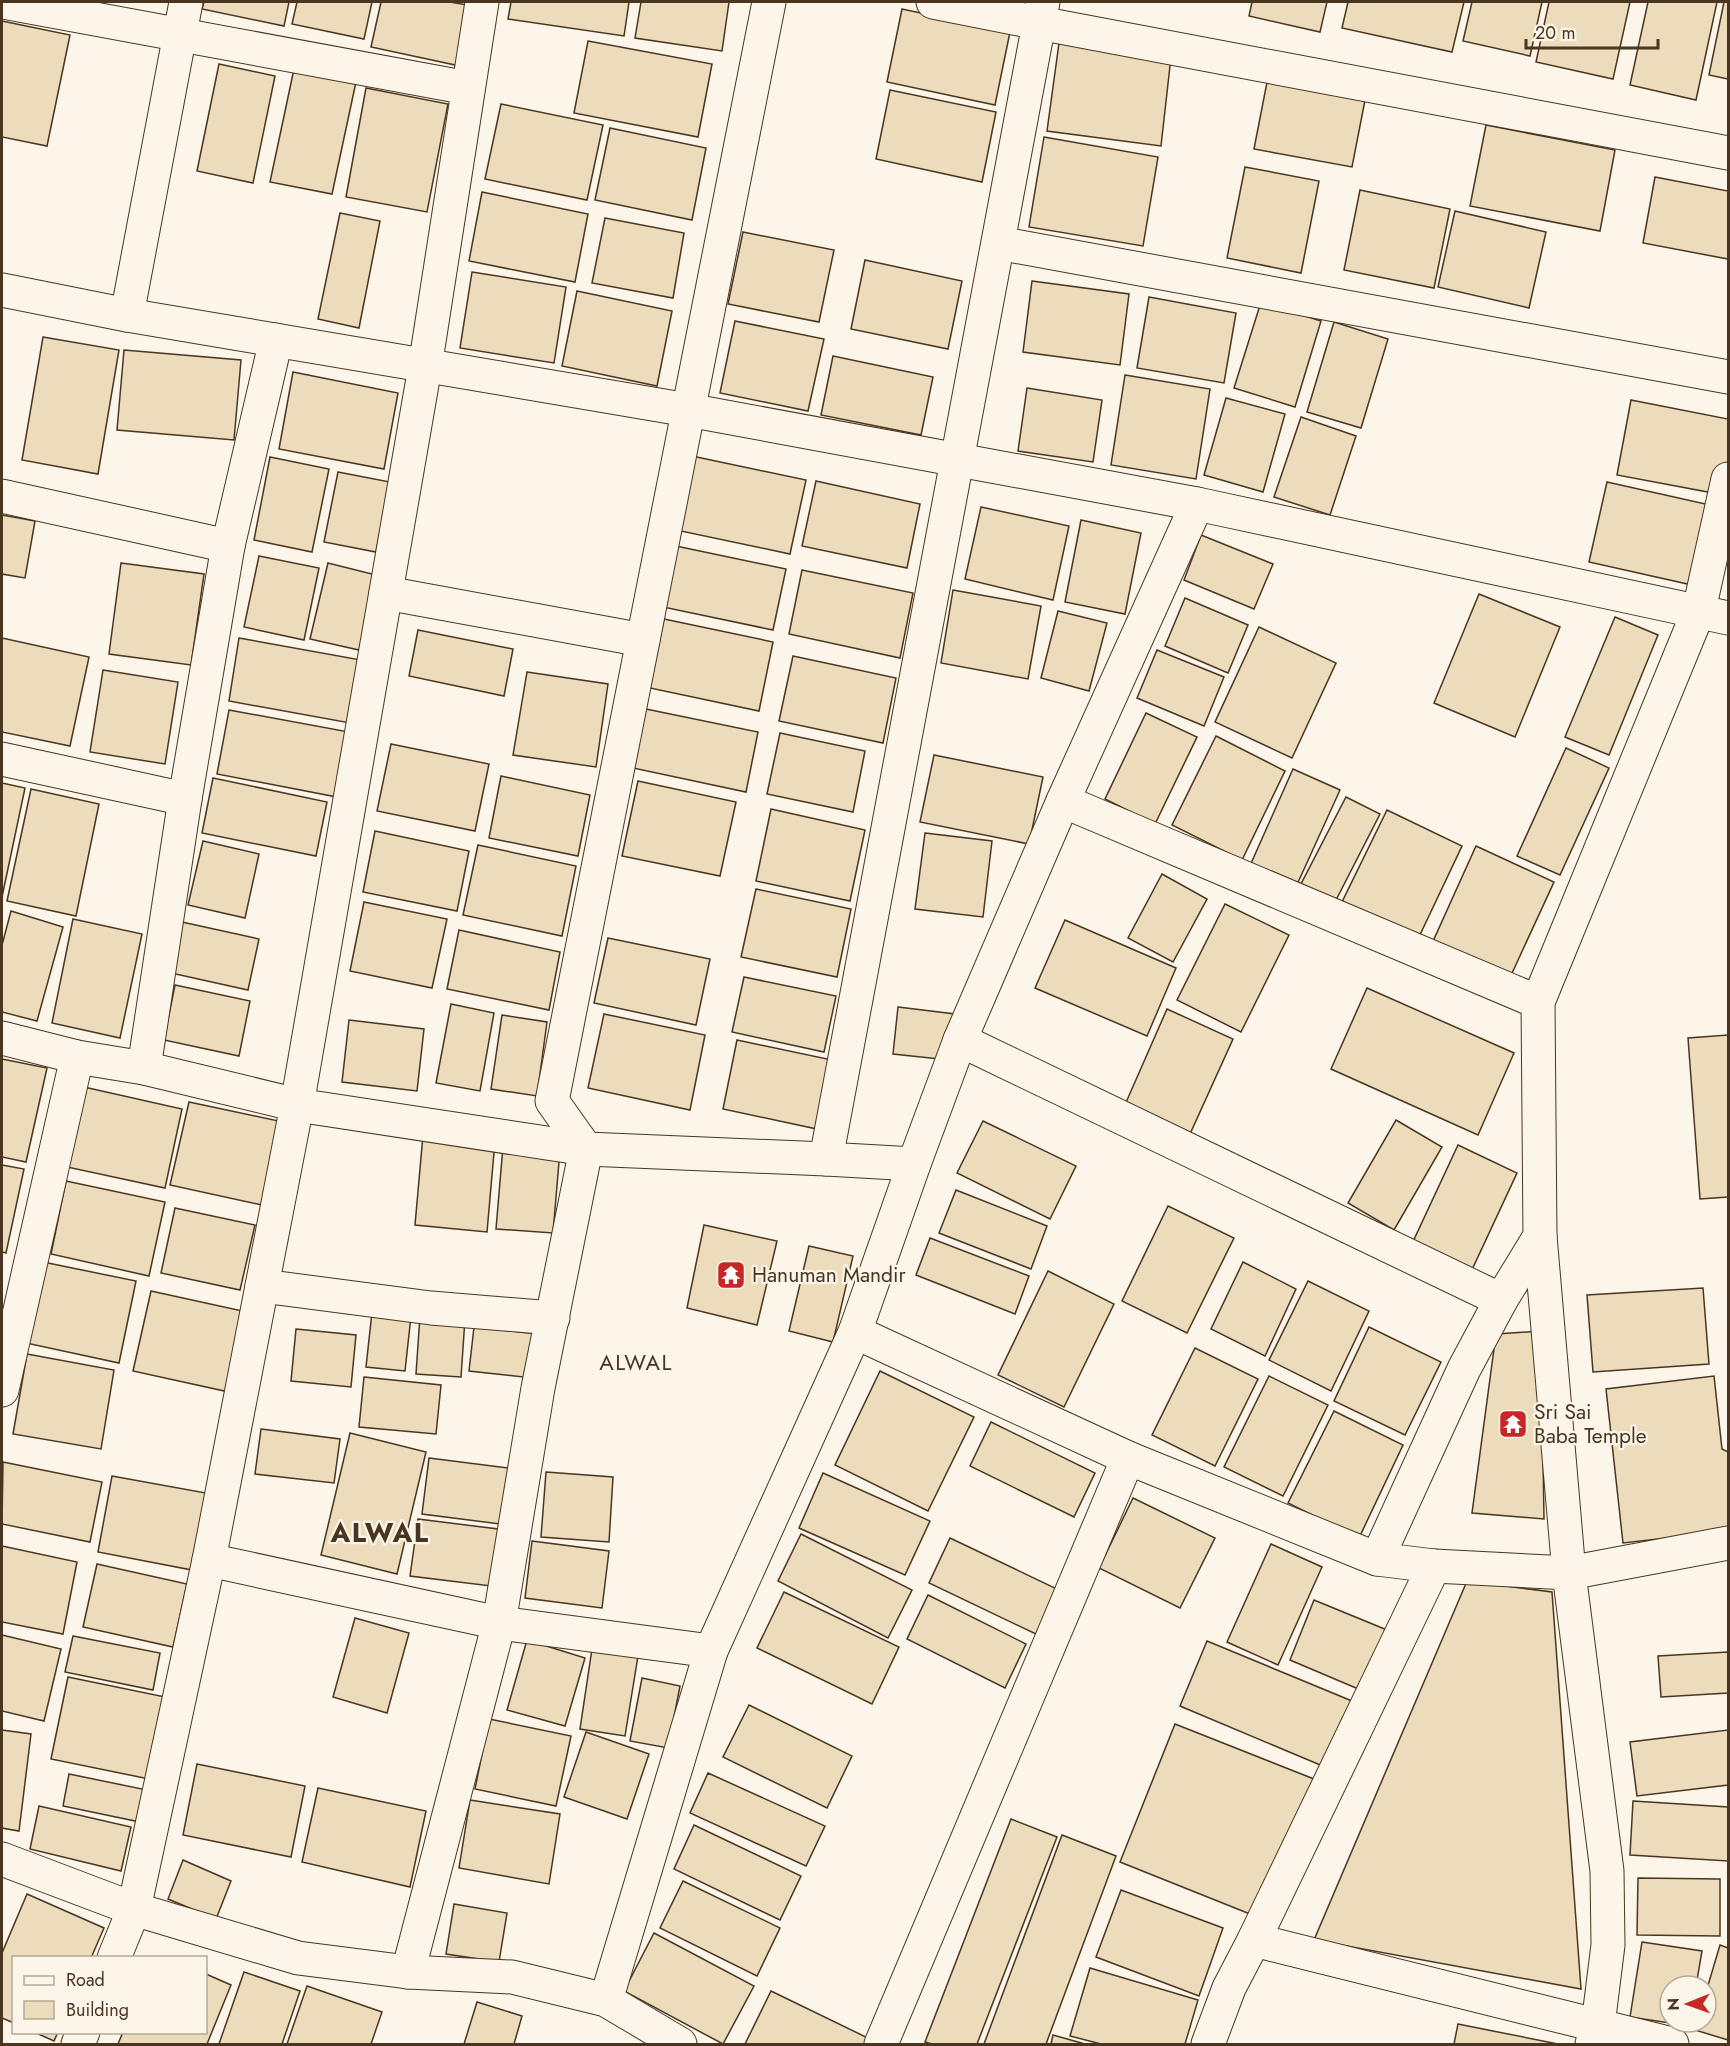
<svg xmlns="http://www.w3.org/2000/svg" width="1730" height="2046" font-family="Jost,sans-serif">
<rect width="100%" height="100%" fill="#fbf6e9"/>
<g fill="#ecdcbc" stroke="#4a3520" stroke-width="1.5">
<polygon points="204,2 289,2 284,26 202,9"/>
<polygon points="297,2 372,2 364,39 292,24"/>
<polygon points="381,2 450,2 473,6 460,66 371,47"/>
<polygon points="511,2 629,2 624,36 508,19"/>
<polygon points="641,2 729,2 722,51 635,38"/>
<polygon points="1252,2 1327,2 1320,32 1249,16"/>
<polygon points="1348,2 1464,2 1452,52 1342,28"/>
<polygon points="1472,2 1542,2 1530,56 1463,41"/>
<polygon points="1549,2 1630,2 1613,79 1536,62"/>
<polygon points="1648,2 1717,2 1696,100 1630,85"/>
<polygon points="1724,2 1728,2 1728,79 1709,75"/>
<polygon points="902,9 1010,32 995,105 887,82"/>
<polygon points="2,21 70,35 47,146 2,137"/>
<polygon points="588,41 712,64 698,137 574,113"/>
<polygon points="1059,43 1171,57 1161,146 1047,131"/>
<polygon points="219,64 275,76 253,183 197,171"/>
<polygon points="294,69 356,82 332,194 270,182"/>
<polygon points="1268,77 1366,95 1352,167 1254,149"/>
<polygon points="366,88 448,104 427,212 346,197"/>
<polygon points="890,90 996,112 982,182 876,159"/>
<polygon points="501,104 603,125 587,200 485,179"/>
<polygon points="1486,125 1615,150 1600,231 1470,206"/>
<polygon points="610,128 706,148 692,220 595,200"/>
<polygon points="1044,137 1158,157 1143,246 1029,227"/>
<polygon points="1245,167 1319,181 1301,273 1227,258"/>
<polygon points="1655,177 1728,191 1728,259 1643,243"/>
<polygon points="1360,190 1450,209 1434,288 1344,270"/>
<polygon points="482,192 588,214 575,282 469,261"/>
<polygon points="1455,211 1546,232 1529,308 1438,287"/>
<polygon points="340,213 380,221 359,328 318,319"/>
<polygon points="605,218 684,233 673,298 592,283"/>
<polygon points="743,232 834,250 819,322 728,304"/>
<polygon points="865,260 962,281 948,349 851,329"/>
<polygon points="472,272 566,287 554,363 460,348"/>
<polygon points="1032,281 1129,294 1120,365 1023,352"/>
<polygon points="577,291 672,311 657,386 562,366"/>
<polygon points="1149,297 1236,313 1224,383 1137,368"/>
<polygon points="1261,302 1321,321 1295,407 1234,388"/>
<polygon points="735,321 824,339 808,411 720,393"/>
<polygon points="1334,322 1388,339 1361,428 1307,412"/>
<polygon points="43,337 119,350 98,474 22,460"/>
<polygon points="124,350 241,360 234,440 117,430"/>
<polygon points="833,356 933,377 921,435 821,415"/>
<polygon points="293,372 398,393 384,469 279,449"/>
<polygon points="1125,375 1210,389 1196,479 1111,465"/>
<polygon points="1027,388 1102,400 1093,462 1018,451"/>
<polygon points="1226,398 1285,414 1263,492 1204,475"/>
<polygon points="1631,400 1728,419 1728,471 1724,495 1617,475"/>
<polygon points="1301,417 1356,436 1330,515 1274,497"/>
<polygon points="692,456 806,480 790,554 676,530"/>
<polygon points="270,457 329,469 312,552 254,540"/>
<polygon points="338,472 390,482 376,552 324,542"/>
<polygon points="816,481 920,504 907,568 802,546"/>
<polygon points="1607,482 1719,507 1701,587 1589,562"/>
<polygon points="981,507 1069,526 1053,600 965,579"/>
<polygon points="2,515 35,521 25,578 2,574"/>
<polygon points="1081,520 1141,533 1125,614 1065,602"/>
<polygon points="1201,535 1273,564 1254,609 1184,580"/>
<polygon points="676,546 786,569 773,630 663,607"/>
<polygon points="259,556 319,568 304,640 244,627"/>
<polygon points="121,563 204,574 191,665 109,654"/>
<polygon points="328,563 376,575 359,650 310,639"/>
<polygon points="802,570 913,593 900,658 789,634"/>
<polygon points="953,590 1041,606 1028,679 941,663"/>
<polygon points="1479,594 1560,627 1515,737 1434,703"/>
<polygon points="1185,598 1248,625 1228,673 1165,646"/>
<polygon points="1058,611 1107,623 1089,691 1041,678"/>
<polygon points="1615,617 1658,635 1609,755 1565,737"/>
<polygon points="664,619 773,642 759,711 650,688"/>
<polygon points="1259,627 1336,663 1292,758 1215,722"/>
<polygon points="418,630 513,649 504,696 409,676"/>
<polygon points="2,638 89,657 70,746 2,732"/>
<polygon points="239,638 361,660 350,723 229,701"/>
<polygon points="1157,650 1224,677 1204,726 1137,698"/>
<polygon points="793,656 896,678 883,743 779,721"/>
<polygon points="103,670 178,682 165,764 90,752"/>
<polygon points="527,672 608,684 596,767 513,755"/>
<polygon points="646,709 758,732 746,792 633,768"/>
<polygon points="229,710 349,732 337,797 217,774"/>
<polygon points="1146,713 1197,737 1155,824 1105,799"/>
<polygon points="780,733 865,751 853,812 767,794"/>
<polygon points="1216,736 1285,771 1242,860 1172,825"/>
<polygon points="391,744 489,764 475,831 377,811"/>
<polygon points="1566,748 1609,768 1560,875 1517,856"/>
<polygon points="934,755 1043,777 1029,844 920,822"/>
<polygon points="1293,769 1340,790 1295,889 1249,868"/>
<polygon points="501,776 590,795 578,856 489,838"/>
<polygon points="213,778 327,802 316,856 202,833"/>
<polygon points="638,781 736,802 720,876 622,856"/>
<polygon points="2,783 25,788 2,897"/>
<polygon points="31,789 99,804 76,916 7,901"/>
<polygon points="1346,797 1380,814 1335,902 1301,884"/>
<polygon points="771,809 865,830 850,901 756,881"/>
<polygon points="1387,810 1462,846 1418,939 1342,902"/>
<polygon points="375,831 469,851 457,911 363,892"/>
<polygon points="925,833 992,841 983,917 915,909"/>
<polygon points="203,841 259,854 245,918 188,905"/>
<polygon points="478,845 576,866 562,936 463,915"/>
<polygon points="1476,846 1554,882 1507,984 1430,948"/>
<polygon points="1162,874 1207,899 1173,962 1128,938"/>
<polygon points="756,889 851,909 837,977 741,957"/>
<polygon points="364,902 447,919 432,988 350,971"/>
<polygon points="1225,904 1289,935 1241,1032 1177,1000"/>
<polygon points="11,911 63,927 37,1021 2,1012 2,945"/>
<polygon points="73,919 142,934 120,1038 52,1023"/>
<polygon points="1065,920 1176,968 1147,1036 1035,988"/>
<polygon points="182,922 259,939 248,990 171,973"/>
<polygon points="459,930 560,952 549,1010 447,989"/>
<polygon points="608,938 710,959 696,1025 594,1003"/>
<polygon points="744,977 836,996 824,1052 732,1032"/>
<polygon points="175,985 250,1001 239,1056 164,1040"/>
<polygon points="1367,988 1514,1053 1478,1135 1331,1069"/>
<polygon points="451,1004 494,1013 480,1091 436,1083"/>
<polygon points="898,1007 955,1014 949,1060 893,1054"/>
<polygon points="1167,1009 1233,1039 1185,1145 1120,1116"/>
<polygon points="604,1014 705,1035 690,1110 588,1088"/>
<polygon points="502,1015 547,1022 537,1096 491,1089"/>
<polygon points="349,1020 424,1029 417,1091 342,1082"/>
<polygon points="1728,1035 1728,1197 1700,1199 1688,1038"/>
<polygon points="737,1040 832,1060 817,1129 723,1109"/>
<polygon points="2,1059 47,1068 26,1162 2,1157"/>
<polygon points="84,1087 182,1109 165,1188 67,1167"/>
<polygon points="189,1102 288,1123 271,1207 170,1185"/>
<polygon points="1396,1120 1442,1147 1394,1230 1348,1203"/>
<polygon points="983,1121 1076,1166 1050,1219 957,1173"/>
<polygon points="423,1135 495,1141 487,1232 415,1225"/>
<polygon points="1458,1145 1517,1173 1470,1274 1411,1246"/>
<polygon points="503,1146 560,1150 553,1233 496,1229"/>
<polygon points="2,1165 24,1169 6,1253 2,1252"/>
<polygon points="66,1181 165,1202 149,1276 51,1254"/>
<polygon points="956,1190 1047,1226 1031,1269 939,1233"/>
<polygon points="1168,1206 1234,1238 1187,1333 1122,1301"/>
<polygon points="175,1208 255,1225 240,1290 161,1273"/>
<polygon points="704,1225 777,1241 757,1325 687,1308"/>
<polygon points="930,1238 1029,1276 1015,1314 916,1275"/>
<polygon points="809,1246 853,1256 833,1342 789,1331"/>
<polygon points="43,1262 136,1281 119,1363 26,1343"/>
<polygon points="1243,1262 1296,1289 1265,1356 1211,1329"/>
<polygon points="1048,1271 1114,1304 1064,1407 998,1375"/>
<polygon points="1308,1281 1369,1311 1331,1391 1269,1360"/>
<polygon points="1703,1288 1709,1364 1593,1372 1587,1295"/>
<polygon points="151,1291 247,1312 229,1392 133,1371"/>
<polygon points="373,1303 412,1307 405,1371 366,1367"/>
<polygon points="420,1316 465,1319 461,1377 416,1374"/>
<polygon points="474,1327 538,1334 532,1378 469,1371"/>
<polygon points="1369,1327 1441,1362 1405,1435 1334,1401"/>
<polygon points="296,1329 356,1335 351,1387 291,1381"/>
<polygon points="1541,1331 1544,1519 1472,1513 1496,1334"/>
<polygon points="1195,1348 1258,1379 1215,1466 1152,1435"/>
<polygon points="27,1354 114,1370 101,1449 13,1434"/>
<polygon points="880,1371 974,1417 928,1511 835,1465"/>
<polygon points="1269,1376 1328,1405 1283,1496 1224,1467"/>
<polygon points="1714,1376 1722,1449 1728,1452 1728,1531 1623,1543 1606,1389"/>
<polygon points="364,1377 441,1385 436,1434 359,1427"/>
<polygon points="1334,1411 1403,1445 1359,1538 1288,1503"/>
<polygon points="991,1422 1095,1473 1074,1517 970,1466"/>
<polygon points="261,1429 340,1439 334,1483 255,1474"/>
<polygon points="350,1433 426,1452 397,1574 321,1555"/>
<polygon points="429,1458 515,1469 508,1525 422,1514"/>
<polygon points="3,1462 102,1482 90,1542 2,1524"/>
<polygon points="546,1472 613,1477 609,1542 541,1537"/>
<polygon points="823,1473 930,1521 905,1575 799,1528"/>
<polygon points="112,1476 206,1493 192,1570 98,1552"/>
<polygon points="1133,1498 1215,1538 1180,1608 1099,1568"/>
<polygon points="418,1519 498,1529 491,1586 410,1576"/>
<polygon points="801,1534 912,1590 888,1638 778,1581"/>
<polygon points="950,1538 1059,1590 1038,1635 929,1583"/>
<polygon points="532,1541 609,1551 602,1608 525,1598"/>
<polygon points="1271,1544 1322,1567 1278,1665 1227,1642"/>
<polygon points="2,1546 77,1562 63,1634 2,1622"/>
<polygon points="97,1564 187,1584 173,1647 83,1627"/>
<polygon points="1467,1581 1552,1592 1581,1989 1314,1940"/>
<polygon points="784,1592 899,1647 872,1704 757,1648"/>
<polygon points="928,1595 1026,1644 1005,1688 907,1639"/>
<polygon points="1314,1600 1387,1630 1363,1691 1290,1660"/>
<polygon points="355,1618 409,1633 387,1713 333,1697"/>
<polygon points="2,1635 61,1649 44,1721 2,1711"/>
<polygon points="73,1636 160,1653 153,1690 65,1672"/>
<polygon points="527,1640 585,1658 565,1726 507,1710"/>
<polygon points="1207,1641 1352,1701 1325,1767 1180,1706"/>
<polygon points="592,1649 638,1656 625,1736 580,1729"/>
<polygon points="1728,1652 1728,1693 1661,1697 1658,1656"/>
<polygon points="68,1677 175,1699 159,1781 51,1759"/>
<polygon points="642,1678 680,1686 668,1748 630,1741"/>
<polygon points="749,1705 852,1756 827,1808 723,1757"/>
<polygon points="489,1719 571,1736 556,1806 475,1789"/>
<polygon points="1175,1724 1314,1779 1260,1918 1120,1862"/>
<polygon points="2,1730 31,1734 19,1831 2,1828"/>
<polygon points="1728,1730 1728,1785 1637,1796 1630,1742"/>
<polygon points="586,1732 649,1754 627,1819 564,1797"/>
<polygon points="197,1764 305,1786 291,1857 183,1835"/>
<polygon points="708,1773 825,1826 806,1866 690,1813"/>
<polygon points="69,1774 147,1790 140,1822 63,1806"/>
<polygon points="318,1788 426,1811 410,1887 302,1862"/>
<polygon points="470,1800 560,1814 549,1884 459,1868"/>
<polygon points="1633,1801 1728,1807 1728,1861 1630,1855"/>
<polygon points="39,1806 131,1827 121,1871 30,1849"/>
<polygon points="1011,1819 1057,1837 977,2044 932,2044 925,2042"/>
<polygon points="694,1825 801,1876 780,1920 674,1869"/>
<polygon points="1062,1835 1116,1856 1046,2044 984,2044"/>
<polygon points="183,1860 231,1881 216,1919 168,1899"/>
<polygon points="1638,1878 1720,1879 1720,1936 1637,1935"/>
<polygon points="683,1881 780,1928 757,1976 660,1928"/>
<polygon points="1121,1890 1223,1928 1199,1996 1096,1957"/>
<polygon points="27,1894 104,1928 91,1958 14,1958 14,2023 2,2018 2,1953"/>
<polygon points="454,1904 507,1913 499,1962 446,1954"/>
<polygon points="654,1933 754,1986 723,2044 624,1991"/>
<polygon points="1642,1942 1702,1951 1696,1986 1670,1986 1670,2022 1690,2022 1690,2026 1630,2017"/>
<polygon points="1720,1945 1728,1948 1728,2040 1695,2030 1697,2022 1706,2022 1706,1992"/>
<polygon points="1090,1968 1198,2000 1185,2044 1101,2044 1070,2036"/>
<polygon points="244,1972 300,1991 282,2044 219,2044"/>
<polygon points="206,1974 231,1985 207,2044 118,2044 123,2032 206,2032"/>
<polygon points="307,1986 382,2012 371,2044 287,2044"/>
<polygon points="771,1991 872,2040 870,2044 745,2044"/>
<polygon points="477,2002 522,2016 514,2044 464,2044"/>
<polygon points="1458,2024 1558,2044 1454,2044"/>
<polygon points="34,2032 58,2032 54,2041"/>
<polygon points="1053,2035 1085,2044 1051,2044"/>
</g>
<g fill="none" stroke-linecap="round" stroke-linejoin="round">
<g stroke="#4a3520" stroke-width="35">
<g id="street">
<polyline points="3,2 468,88"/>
<polyline points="933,2 1039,23 1728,153"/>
<polyline points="998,243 1728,377"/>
<polyline points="2,290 127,315 688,410 1197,504 1728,618"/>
<polyline points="127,315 186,2"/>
<polyline points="2,496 228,546"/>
<polyline points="386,593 643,640"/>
<polyline points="2,759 185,799"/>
<polyline points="1063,801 1538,1002"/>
<polyline points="2,1038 77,1057 144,1068 297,1105 586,1149 826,1159"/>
<polyline points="960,1040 1501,1300"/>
<polyline points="144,1068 185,799 228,546 276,340"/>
<polyline points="914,1164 826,1159 1043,2"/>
<polyline points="1540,1236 1569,1573 1728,1543"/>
<polyline points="262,1286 431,1308 553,1318"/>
<polyline points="855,1332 1128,1458 1377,1559"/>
<polyline points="2,1390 77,1057"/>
<polyline points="209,1560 499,1623 711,1651"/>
<polyline points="2,1859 134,1909 298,1958 408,1972 512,1977 606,2000 680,2044"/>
<polyline points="1254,1940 1434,1566"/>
<polyline points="114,1958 134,1909 209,1560 297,1105 425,367 482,2"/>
<polyline points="408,1972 499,1623 538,1388 586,1149 552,1101 769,2"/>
<polyline points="606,2000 711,1651 855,1332 914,1164 960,1040 1063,801 1197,504"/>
<polyline points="78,2044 83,2032"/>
<polyline points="881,2044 1128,1458"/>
<polyline points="1208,2044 1229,1988 1254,1940 1672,2044"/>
<polyline points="1592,2044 1598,2025 1608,1945 1607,1871 1569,1573 1434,1566 1377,1559 1464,1369 1501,1300 1540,1236 1538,1002 1699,610 1728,479"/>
</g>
</g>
<use href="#street" stroke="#fbf6e9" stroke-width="33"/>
</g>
<defs>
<g id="temple-square" transform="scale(1.5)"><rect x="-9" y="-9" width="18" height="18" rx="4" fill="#c62828" stroke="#fbf6e9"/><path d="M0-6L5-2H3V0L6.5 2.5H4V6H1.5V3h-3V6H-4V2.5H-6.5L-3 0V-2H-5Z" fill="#fff"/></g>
</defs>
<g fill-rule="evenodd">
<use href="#temple-square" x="731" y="1275"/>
<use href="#temple-square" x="1513" y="1424"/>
</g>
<g text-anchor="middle" stroke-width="4.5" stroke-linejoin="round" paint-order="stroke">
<g font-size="21" fill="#4a3520" stroke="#fbf6e9" text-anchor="start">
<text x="752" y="1282">Hanuman Mandir</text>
<text x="1534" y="1419">Sri Sai<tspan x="1534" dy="24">Baba Temple</tspan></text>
</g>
<g font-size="22" letter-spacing="1.5" fill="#4a3520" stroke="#fbf6e9">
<text x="636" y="1370">ALWAL</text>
</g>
<g font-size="27" font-weight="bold" letter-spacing="1.5" fill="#4a3520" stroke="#fbf6e9">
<text x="380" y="1542">ALWAL</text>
</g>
</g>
<rect width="1730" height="2046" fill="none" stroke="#4a3520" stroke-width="6"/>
<rect x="12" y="1956" width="195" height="78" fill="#fbf6e9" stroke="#b4a999" stroke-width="1.5"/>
<rect x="24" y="1976" width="30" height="9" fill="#fbf6e9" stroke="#b4a999" stroke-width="1.5"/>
<text x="66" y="1986" font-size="18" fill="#4a3520">Road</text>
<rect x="24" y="2001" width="30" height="18" fill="#ecdcbc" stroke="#b4a999" stroke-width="1.5"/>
<text x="66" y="2016" font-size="18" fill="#4a3520">Building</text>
<g transform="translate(1688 2004) rotate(269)"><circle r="28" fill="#fbf6e9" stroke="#b4a999" stroke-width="1.5"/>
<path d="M0-4.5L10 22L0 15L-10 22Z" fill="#c62828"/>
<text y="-9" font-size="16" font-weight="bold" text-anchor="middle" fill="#4a3520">N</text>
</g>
<path d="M1526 39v9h132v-9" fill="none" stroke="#4a3520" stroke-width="3"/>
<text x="1535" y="39" font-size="18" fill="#4a3520" stroke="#fbf6e9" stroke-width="4.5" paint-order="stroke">20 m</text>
</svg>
